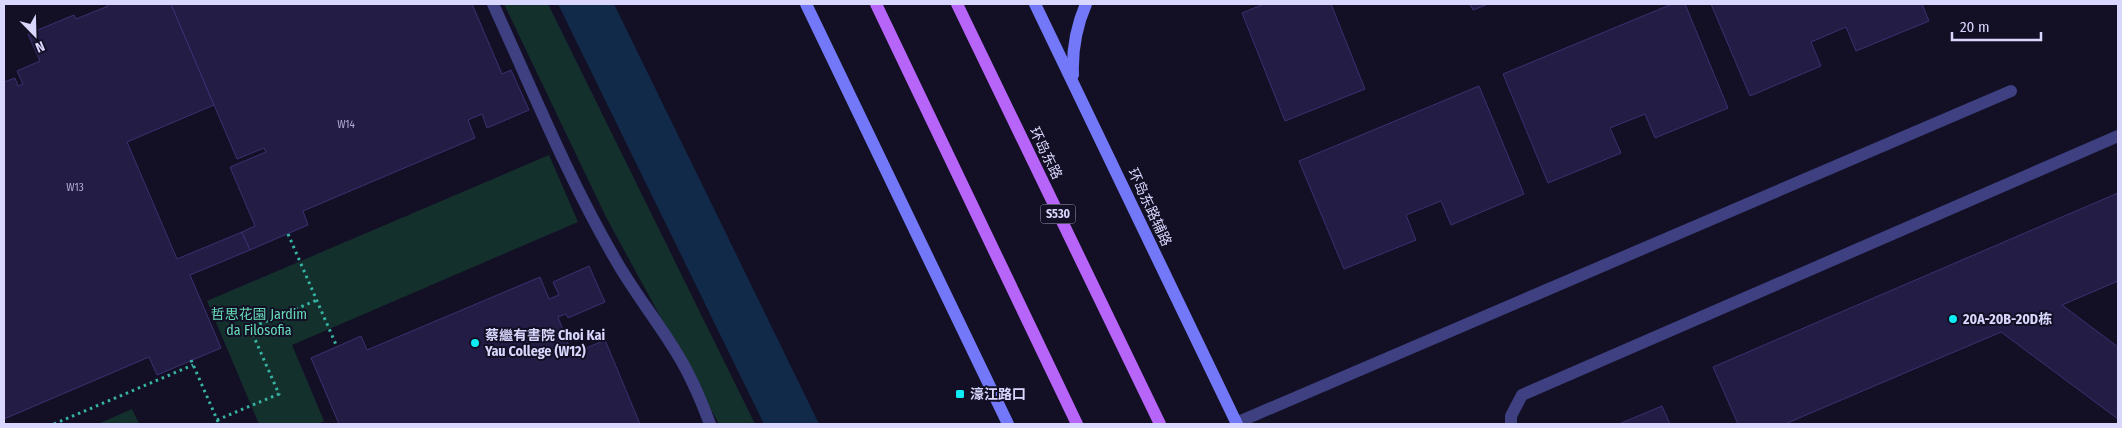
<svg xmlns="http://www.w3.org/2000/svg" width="2122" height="428" font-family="'Fira Sans Condensed','Noto Sans SC',sans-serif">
<rect width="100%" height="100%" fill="#131026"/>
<g fill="#14302d">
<polygon points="504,4 548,4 755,424 719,424 606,217"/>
<polygon points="549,155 578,222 292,345 324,421 317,424 259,424 207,301"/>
<polygon points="132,409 139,424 98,424"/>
</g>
<polygon fill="#112a49" points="558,4 614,4 819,424 764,424"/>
<g fill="#231d46" stroke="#393171">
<polygon points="107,4 171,4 214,105 127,142 177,259 242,232 250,250 190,275 221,348 157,375 149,357 4,419 4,82 15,78 18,86 23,84 17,71 40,61 28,34 74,15 76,19 108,6"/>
<polygon points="171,4 472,4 502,74 511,70 529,110 487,128 482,114 468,120 475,138 303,211 308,225 250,250 242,232 255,226 230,167 266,152 264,148 237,159"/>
<polygon points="1264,4 1331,4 1365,89 1285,121 1242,13"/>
<polygon points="1470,4 1488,4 1473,10"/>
<polygon points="1672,4 1685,4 1728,108 1655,138 1645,114 1610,128 1621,153 1548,183 1503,74"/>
<polygon points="1711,4 1922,4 1929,21 1856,51 1846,27 1811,42 1821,66 1750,96"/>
<polygon points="1479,86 1524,194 1451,225 1441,201 1406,215 1416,240 1344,269 1299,161"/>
<polygon points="2118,193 2118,281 2062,305 2118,347 2118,419 2001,332 1785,424 1738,424 1713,367"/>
<polygon points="589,266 605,302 568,318 566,314 558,317 572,354 605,340 640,424 339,424 311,358 361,336 367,350 540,277 549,299 559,295 553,282"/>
<polygon points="1662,406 1670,424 1619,424"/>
</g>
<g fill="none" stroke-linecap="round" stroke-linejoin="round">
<g stroke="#36b3a3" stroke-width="3" stroke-dasharray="2.5 4" stroke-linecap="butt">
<polyline points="288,234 337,347"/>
<polyline points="191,360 219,424"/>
<polyline points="217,420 279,394 250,328 317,300"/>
<polyline points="54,424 193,365"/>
</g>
<polyline stroke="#3e4082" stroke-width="12" points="1511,424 1511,416 1522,395 2118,136"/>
<g stroke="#3e4082" stroke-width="12">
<path d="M493,4c39,85 74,172 121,253 18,33 43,63 62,95 14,22 25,48 34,72"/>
<polyline points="1236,423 2011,91"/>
</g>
<g stroke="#7378f8" stroke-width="12">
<polyline points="806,4 1008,424"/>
<polyline points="1035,4 1237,424"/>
<path d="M1073,75c-1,-25 3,-48 13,-71"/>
</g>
<g stroke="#b764f8" stroke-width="12">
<polyline points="876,4 1077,424"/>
<polyline points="957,4 1160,424"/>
</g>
</g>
<g fill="#0debf4" stroke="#131026" stroke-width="2">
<circle cx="1953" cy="319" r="5"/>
<circle cx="475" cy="343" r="5"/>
<rect x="955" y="389" width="10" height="10" rx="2.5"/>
</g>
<g text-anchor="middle" stroke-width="4" stroke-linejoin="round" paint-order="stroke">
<g font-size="11" fill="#aca8cf">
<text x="346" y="128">W14</text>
<text x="75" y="191">W13</text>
</g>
<rect fill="#131026" stroke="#9e9bbc" stroke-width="1" x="1040.5" y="204.5" width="35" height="19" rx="4"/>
<g font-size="12" font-weight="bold" fill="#d9d7fd">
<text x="1058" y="218">S530</text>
</g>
<g font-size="14" fill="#d9d7fd" stroke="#131026">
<text transform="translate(1046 153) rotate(64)" y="5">环岛东路</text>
<text transform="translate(1150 207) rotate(65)" y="5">环岛东路辅路</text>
</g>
<g font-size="14" fill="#66dab6" stroke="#131026">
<text x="259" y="319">哲思花園 Jardim<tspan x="259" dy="16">da Filosofia</tspan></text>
</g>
<g font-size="14" font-weight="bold" fill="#d9d7fd" stroke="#131026" text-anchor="start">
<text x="1963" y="324">20A-20B-20D栋</text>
<text x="485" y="340">蔡繼有書院 Choi Kai<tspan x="485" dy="16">Yau College (W12)</tspan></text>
<text x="970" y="399">濠江路口</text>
</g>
</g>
<rect width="2122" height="428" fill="none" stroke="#d9d7fd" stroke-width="10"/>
<g transform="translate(35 35) rotate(157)" stroke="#131026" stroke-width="4" paint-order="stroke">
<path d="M0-4L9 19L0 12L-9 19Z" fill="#d9d7fd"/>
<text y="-8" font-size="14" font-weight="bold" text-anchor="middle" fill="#d9d7fd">N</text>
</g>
<path d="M1952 32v8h89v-8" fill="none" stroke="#d9d7fd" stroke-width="2.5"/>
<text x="1960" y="32" font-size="15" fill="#d9d7fd" stroke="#131026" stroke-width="4" paint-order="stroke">20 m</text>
</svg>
